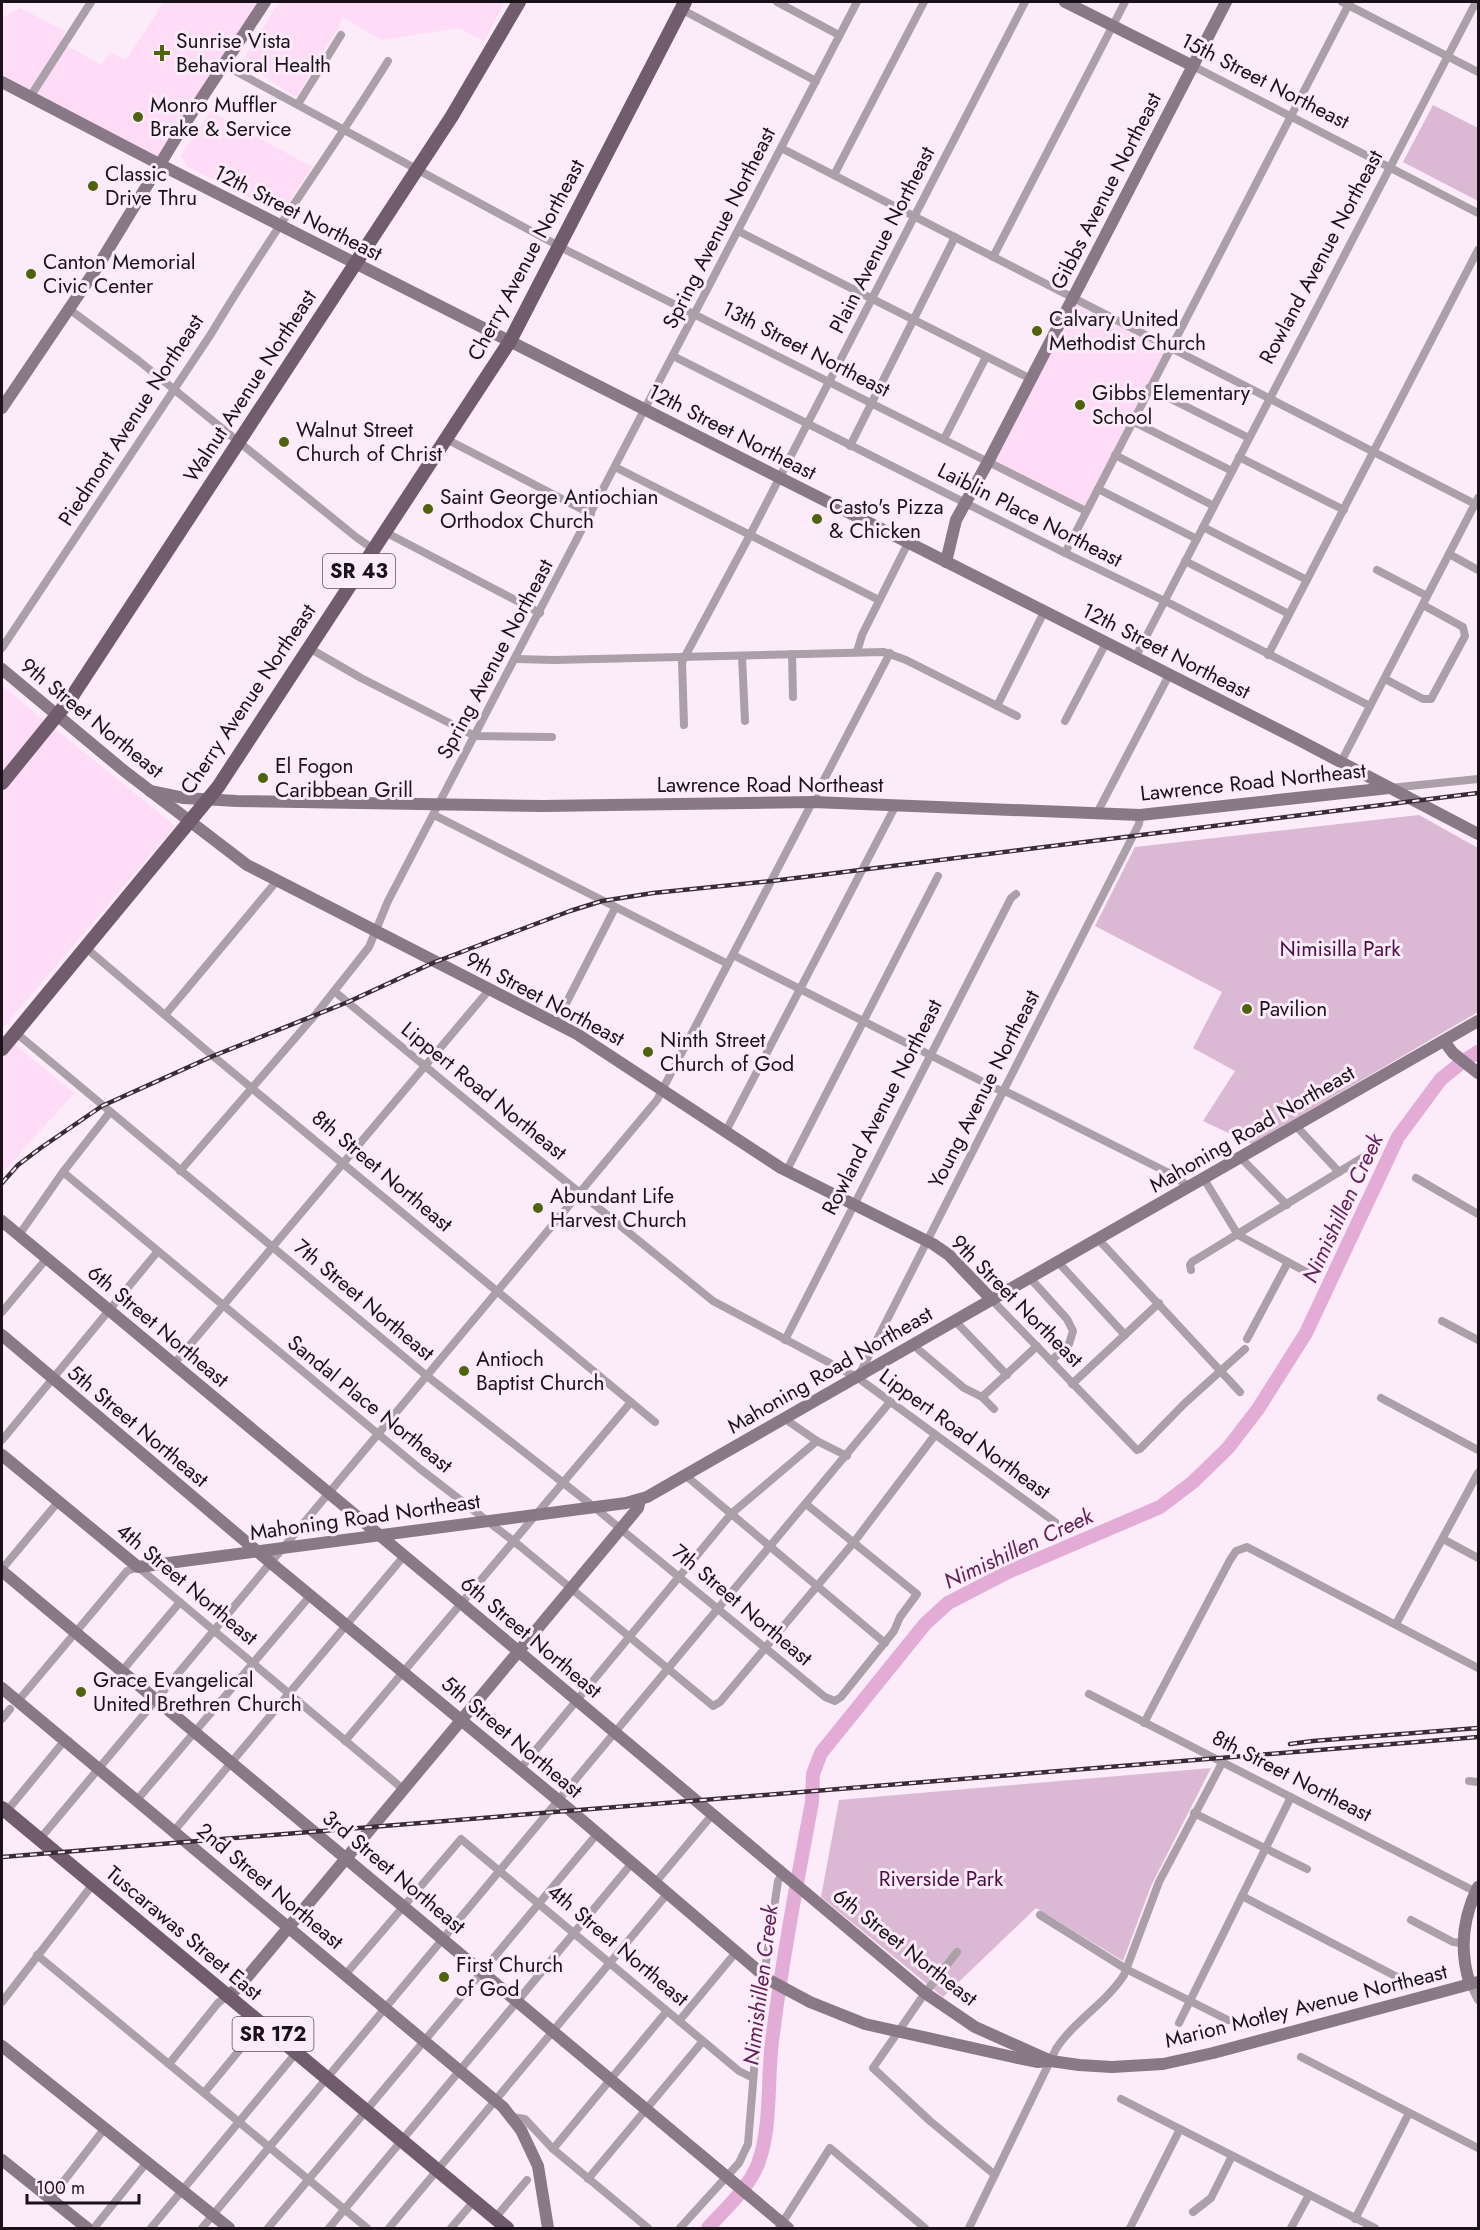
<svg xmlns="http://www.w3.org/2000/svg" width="1480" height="2230" font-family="Jost,sans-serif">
<rect width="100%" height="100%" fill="#fcebf8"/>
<g fill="#fedbf6">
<polygon points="164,2 261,2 157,160 2,78 2,18 20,8 65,31 60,42 102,65 110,52 126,60"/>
<polygon points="279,2 505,2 484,41 459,28 381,40 344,18 296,97 242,62"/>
<polygon points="210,111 312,167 282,212 276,211 188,167 181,156"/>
<polygon points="1073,299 1169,348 1085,509 990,461"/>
<polygon points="2,686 175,826 2,1029"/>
<polygon points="2,1034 74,1093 2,1173"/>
</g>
<g fill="#dbb9d4">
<polygon points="1433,105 1478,128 1478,201 1403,162"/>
<polygon points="1419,815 1478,848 1478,1012 1252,1144 1203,1121 1235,1071 1193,1048 1222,992 1095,926 1135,847"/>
<polygon points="1211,1768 1151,1886 1123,1961 1036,1908 943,1997 821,1897 839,1800"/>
</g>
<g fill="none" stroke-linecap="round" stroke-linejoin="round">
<path stroke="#e2acd7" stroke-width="14" d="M708,2228c17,-19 40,-39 50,-64 14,-38 9,-83 14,-123 10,-80 25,-159 40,-239l1,-28 8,-21 104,-129 23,-21 60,-31 152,-65 33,-25 35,-34 30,-39 48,-76 92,-196 43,-58 20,-16 17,-11"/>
<g stroke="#ab9fa8" stroke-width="8">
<polyline points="777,2 839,35"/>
<polyline points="1342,2 1478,72"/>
<polyline points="681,9 816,81"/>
<polyline points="224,65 568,251 1086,511"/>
<polyline points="1193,66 1478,213"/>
<polyline points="30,97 91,2"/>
<polyline points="298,104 341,35"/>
<polyline points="781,148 1475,504"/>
<polyline points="834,175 924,2"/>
<polyline points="738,231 1031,379"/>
<polyline points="993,257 1125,2"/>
<polyline points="69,309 139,361 356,537 373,549"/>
<polyline points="673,356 1065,553 1173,605 1370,706"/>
<polyline points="1149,388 1249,438"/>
<polyline points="1132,421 1232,471"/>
<polyline points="446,439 591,514"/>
<polyline points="944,439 986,357"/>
<polyline points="850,446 955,237"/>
<polyline points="1115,455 1214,506"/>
<polyline points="1239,457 1344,510"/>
<polyline points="615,467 879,600"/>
<polyline points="1098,489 1197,539"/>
<polyline points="1203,527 1307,580"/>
<polyline points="385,532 540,613"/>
<polyline points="1065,553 1350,2"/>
<polyline points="1449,554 1478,570"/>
<polyline points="1185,561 1289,614"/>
<polyline points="1377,570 1427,596"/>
<path d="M2,648l209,-314c55,-93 120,-181 177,-273"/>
<polyline points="309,648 361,678 475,736 552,737"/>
<polyline points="857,652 862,635 908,543"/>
<polyline points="792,654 793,697"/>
<polyline points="1268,655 1478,250"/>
<polyline points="742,656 745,721"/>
<polyline points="1135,658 1476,2"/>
<polyline points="516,659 554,660 884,652 906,660 1017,716"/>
<polyline points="1385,679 1423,699 1431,699 1465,636 1463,627 1423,605"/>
<polyline points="997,706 1044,612"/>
<polyline points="1065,721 1106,643"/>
<polyline points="684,725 682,662 750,535 1025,2"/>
<polyline points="1341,762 1478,498"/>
<polyline points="1390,788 1478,779"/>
<polyline points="1097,813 1169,675"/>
<polyline points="434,815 728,964"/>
<polyline points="86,948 213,1056 655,1422"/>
<polyline points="733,955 997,1089 1009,1093 1173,1175 1189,1187"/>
<polyline points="334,991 500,1128 713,1301 858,1378 1055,1522"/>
<polyline points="165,1015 276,882"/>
<polyline points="556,1023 615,908"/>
<polyline points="15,1032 427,1376 594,1507 825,1697 835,1701 841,1697 894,1631 900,1617 917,1594 806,1504"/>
<polyline points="1296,1126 1339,1172"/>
<polyline points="726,1131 896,805"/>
<polyline points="1241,1158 1287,1205"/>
<polyline points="787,1170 938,876"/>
<polyline points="180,1171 316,1014 369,947 388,901 857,2"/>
<polyline points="63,1172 419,1468 521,1547 713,1706 720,1702 854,1542 935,1435"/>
<polyline points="1416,1178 1478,1214"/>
<polyline points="1204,1179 1238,1235 1312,1275"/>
<polyline points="19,1235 63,1172 110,1112"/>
<polyline points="1098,1239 1240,1392"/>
<polyline points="1058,1262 1125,1335"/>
<polyline points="1191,1270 1190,1265 1192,1262 1370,1153"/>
<polyline points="1030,1278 1067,1319 1073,1331 1069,1344 1051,1361"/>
<polyline points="992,1300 1137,1450 1140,1449 1185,1403 1245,1349"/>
<polyline points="2,1312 47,1258"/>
<polyline points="955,1321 1007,1375"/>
<polyline points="1442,1321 1478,1340"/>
<polyline points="1247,1339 1288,1262"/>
<polyline points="785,1340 1011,898 1016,894"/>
<polyline points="913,1345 964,1388 982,1397 994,1409"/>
<polyline points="173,1365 489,990"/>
<polyline points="859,1375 1139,824 1140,815"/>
<polyline points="1072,1384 1159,1303"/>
<polyline points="982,1397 1037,1346"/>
<polyline points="1381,1398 1478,1450"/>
<polyline points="785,1419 817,1441 847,1456"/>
<polyline points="2,1440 158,1251"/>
<polyline points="685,1475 885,1643"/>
<polyline points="1443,1539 1478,1558"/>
<polyline points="2,1569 58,1502"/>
<polyline points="1396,1624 1478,1473"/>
<polyline points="122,1671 180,1602"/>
<polyline points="1089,1694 1478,1893"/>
<polyline points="18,1701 127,1571 138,1567 403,1789"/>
<polyline points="2,1719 10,1709"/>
<polyline points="1144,1723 1230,1560 1236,1551 1247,1547 1478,1668"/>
<polyline points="345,1741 631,1402"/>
<polyline points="520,1769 731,1514 817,1441"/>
<polyline points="1469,1781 1478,1782"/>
<polyline points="137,1800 310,1596"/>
<polyline points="6,1812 65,1740"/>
<polyline points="1194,1813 1307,1869"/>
<polyline points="174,1831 404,1556"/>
<polyline points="39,1840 657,1100 890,653"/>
<polyline points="655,1883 712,1815"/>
<polyline points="1242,1896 1399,1978"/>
<polyline points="1040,1915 1126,1969 1228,2020"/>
<polyline points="1411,1920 1453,1942 1462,1943"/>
<polyline points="957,1952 925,1993 873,2068 930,2121 995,2175"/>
<polyline points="37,1955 367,2228"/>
<polyline points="345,1975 461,1839 739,2071 753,2078"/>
<polyline points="1470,1984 1478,2000"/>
<polyline points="2,2002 93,1884"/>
<polyline points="679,2021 737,1951"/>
<polyline points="1179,2023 1291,1797"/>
<polyline points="1301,2057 1478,2148"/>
<polyline points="169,2064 218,2003 227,1996"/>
<polyline points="204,2093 261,2024"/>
<polyline points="1121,2099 1375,2228"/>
<polyline points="512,2117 525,2119 553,2149 648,2228"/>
<polyline points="553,2149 667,2011"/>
<polyline points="588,2179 703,2041"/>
<polyline points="50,2199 105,2128"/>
<polyline points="1193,2212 1211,2198 1232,2156"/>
<polyline points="495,2218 527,2180"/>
<polyline points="1355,2219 1409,2113"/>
<polyline points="94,2228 147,2162"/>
<polyline points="151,2228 296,2053"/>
<polyline points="202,2228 890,1402"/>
<polyline points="268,2228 597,1834"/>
<polyline points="329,2228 632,1863"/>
<polyline points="389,2228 668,1893"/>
<polyline points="451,2228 474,2201"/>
<polyline points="680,2228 739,2163 748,2144 759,2010 778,1881 782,1874"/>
<polyline points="779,2228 830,2148 925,2228"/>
<path d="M969,2228l87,-179c18,-28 50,-46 68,-74l35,-93 63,-119"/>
<polyline points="1130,2228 1180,2129"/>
<polyline points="1291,2228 1309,2195"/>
</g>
<g stroke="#897885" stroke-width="12">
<polyline points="1065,2 1193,66"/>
<polyline points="2,82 159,164 1295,738 1478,834"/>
<polyline points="2,408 98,266 182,128 265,2"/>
<polyline points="946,562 956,520 988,462 1226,2"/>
<polyline points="2,669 123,770 247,865 577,1034 781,1168 933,1244 949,1255 992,1300"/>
<polyline points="150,791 184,798 237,801 543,806 813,802 1140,815 1389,788"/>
<polyline points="1444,1041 1453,1053 1478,1073"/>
<polyline points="2,1221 461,1603 925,1993 975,2027 1051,2061"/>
<polyline points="2,1335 271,1563 570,1810 769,1980 810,2002 865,2024 1013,2057 1037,2062 1051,2061 1079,2065 1112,2067 1163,2064 1213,2053 1478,1982"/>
<polyline points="2,1455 138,1567 626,1503 647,1497 1478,1021"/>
<polyline points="2,1571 788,2228"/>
<polyline points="2,1688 503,2107 521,2130 538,2166 548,2228"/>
<path d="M1470,1984c-11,-34 -8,-65 8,-97"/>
<polyline points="227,1996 238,1988 638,1508 640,1500"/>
<polyline points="2,2046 229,2228"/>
<polyline points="2,2160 87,2228"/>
</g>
<g stroke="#705c6c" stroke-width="14">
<polyline points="2,783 71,698 452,116 519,2"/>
<polyline points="2,1049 218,787 510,341 685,2"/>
<polyline points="2,1808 507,2228"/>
</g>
<g stroke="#382d35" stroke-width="4.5">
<g id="rail">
<polyline points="2,1183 18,1165 42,1147 102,1106 213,1056 348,1002 435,962 570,911 602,901 653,893 772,881 1478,793"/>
<polyline points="1290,1744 1313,1741 1478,1728"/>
<polyline points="2,1857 1478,1737"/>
</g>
</g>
<use href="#rail" stroke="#fcebf8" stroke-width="2" stroke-dasharray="7" stroke-linecap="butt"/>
</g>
<g fill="#4f630d" stroke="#fcebf8" stroke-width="2">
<path d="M159 44h6v6h6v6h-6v6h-6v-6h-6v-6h6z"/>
<circle cx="138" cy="117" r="6"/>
<circle cx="93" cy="186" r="6"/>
<circle cx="31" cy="274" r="6"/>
<circle cx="1037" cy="331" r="6"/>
<circle cx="1080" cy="405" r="6"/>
<circle cx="284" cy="442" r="6"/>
<circle cx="428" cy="509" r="6"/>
<circle cx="817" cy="519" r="6"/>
<circle cx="263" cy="778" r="6"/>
<circle cx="1247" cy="1009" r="6"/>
<circle cx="648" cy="1052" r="6"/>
<circle cx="538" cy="1208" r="6"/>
<circle cx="464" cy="1371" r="6"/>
<circle cx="81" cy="1692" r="6"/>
<circle cx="444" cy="1977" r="6"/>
</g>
<g text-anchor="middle" stroke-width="6" stroke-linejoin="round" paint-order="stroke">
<g fill="#fcebf8" stroke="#5e525c" stroke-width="1.5">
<rect x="323" y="554" width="72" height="34" rx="4.5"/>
<rect x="232.5" y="2017" width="81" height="34" rx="4.5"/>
</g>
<g font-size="20" font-weight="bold" fill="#1b1119">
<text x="359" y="578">SR 43</text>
<text x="273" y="2041">SR 172</text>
</g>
<g font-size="21" fill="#1b1119" stroke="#fcebf8" text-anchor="start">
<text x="176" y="48">Sunrise Vista<tspan x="176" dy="24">Behavioral Health</tspan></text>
<text x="150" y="112">Monro Muffler<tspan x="150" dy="24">Brake &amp; Service</tspan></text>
<text x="105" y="181">Classic<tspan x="105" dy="24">Drive Thru</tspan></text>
<text x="43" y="269">Canton Memorial<tspan x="43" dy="24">Civic Center</tspan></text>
<text x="1049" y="326">Calvary United<tspan x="1049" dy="24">Methodist Church</tspan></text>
<text x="1092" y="400">Gibbs Elementary<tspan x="1092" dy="24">School</tspan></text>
<text x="296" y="437">Walnut Street<tspan x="296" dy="24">Church of Christ</tspan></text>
<text x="440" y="504">Saint George Antiochian<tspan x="440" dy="24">Orthodox Church</tspan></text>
<text x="829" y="514">Casto's Pizza<tspan x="829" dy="24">&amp; Chicken</tspan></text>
<text x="275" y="773">El Fogon<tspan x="275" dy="24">Caribbean Grill</tspan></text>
<text x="1259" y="1016">Pavilion</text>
<text x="660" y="1047">Ninth Street<tspan x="660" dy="24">Church of God</tspan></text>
<text x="550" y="1203">Abundant Life<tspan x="550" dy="24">Harvest Church</tspan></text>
<text x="476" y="1366">Antioch<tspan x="476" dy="24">Baptist Church</tspan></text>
<text x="93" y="1687">Grace Evangelical<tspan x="93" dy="24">United Brethren Church</tspan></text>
<text x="456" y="1972">First Church<tspan x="456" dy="24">of God</tspan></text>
</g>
<g font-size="21" fill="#1b1119" stroke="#fcebf8">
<text transform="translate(1265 81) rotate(27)" y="7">15th Street Northeast</text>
<text transform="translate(1106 191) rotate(-63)" y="7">Gibbs Avenue Northeast</text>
<text transform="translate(298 213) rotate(27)" y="7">12th Street Northeast</text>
<text transform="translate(719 228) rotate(-63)" y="7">Spring Avenue Northeast</text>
<text transform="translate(882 240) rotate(-63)" y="7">Plain Avenue Northeast</text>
<text transform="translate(1321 257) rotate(-62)" y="7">Rowland Avenue Northeast</text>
<text transform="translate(526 260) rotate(-62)" y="7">Cherry Avenue Northeast</text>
<text transform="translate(806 349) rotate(27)" y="7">13th Street Northeast</text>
<text transform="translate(250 386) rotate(-57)" y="7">Walnut Avenue Northeast</text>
<text transform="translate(131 420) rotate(-57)" y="7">Piedmont Avenue Northeast</text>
<text transform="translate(732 432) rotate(27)" y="7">12th Street Northeast</text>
<text transform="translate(1030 515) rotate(27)" y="7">Laiblin Place Northeast</text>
<text transform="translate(1166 651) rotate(27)" y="7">12th Street Northeast</text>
<text transform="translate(495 659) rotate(-62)" y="7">Spring Avenue Northeast</text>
<text transform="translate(248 699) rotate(-56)" y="7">Cherry Avenue Northeast</text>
<text transform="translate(92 718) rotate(39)" y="7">9th Street Northeast</text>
<text transform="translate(1253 782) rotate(-6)" y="7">Lawrence Road Northeast</text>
<text x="770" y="792">Lawrence Road Northeast</text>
<text transform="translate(545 999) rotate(28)" y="7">9th Street Northeast</text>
<text transform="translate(984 1089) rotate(-63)" y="7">Young Avenue Northeast</text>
<text transform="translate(484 1091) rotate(39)" y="7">Lippert Road Northeast</text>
<text transform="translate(882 1107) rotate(-63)" y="7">Rowland Avenue Northeast</text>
<text transform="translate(1252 1129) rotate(-30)" y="7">Mahoning Road Northeast</text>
<text transform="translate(382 1171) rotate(40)" y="7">8th Street Northeast</text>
<text transform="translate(364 1300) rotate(40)" y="7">7th Street Northeast</text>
<text transform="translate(1017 1301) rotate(45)" y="7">9th Street Northeast</text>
<text transform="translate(158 1326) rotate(40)" y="7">6th Street Northeast</text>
<text transform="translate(830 1370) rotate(-30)" y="7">Mahoning Road Northeast</text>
<text transform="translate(370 1404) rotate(39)" y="7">Sandal Place Northeast</text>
<text transform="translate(138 1426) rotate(40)" y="7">5th Street Northeast</text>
<text transform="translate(965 1434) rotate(36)" y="7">Lippert Road Northeast</text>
<text transform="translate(365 1517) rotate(-8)" y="7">Mahoning Road Northeast</text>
<text transform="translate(187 1584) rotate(40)" y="7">4th Street Northeast</text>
<text transform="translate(742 1605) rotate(40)" y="7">7th Street Northeast</text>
<text transform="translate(531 1637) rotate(40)" y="7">6th Street Northeast</text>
<text transform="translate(512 1737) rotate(40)" y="7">5th Street Northeast</text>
<text transform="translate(1292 1776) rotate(27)" y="7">8th Street Northeast</text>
<text transform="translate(394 1872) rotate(40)" y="7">3rd Street Northeast</text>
<text transform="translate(270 1886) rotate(40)" y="7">2nd Street Northeast</text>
<text transform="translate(184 1933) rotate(40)" y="7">Tuscarawas Street East</text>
<text transform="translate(618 1945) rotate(40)" y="7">4th Street Northeast</text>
<text transform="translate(905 1947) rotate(38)" y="7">6th Street Northeast</text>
<text transform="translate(1306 2006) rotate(-14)" y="7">Marion Motley Avenue Northeast</text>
</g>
<g font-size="21" fill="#4c0d45" stroke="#fcebf8">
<text x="1340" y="956">Nimisilla Park</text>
<text x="941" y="1886">Riverside Park</text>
</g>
<g font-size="22" font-style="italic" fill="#612258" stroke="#fcebf8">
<text transform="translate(1342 1208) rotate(-65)" y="8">Nimishillen Creek</text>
<text transform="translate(1018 1548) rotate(-25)" y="8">Nimishillen Creek</text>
<text transform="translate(760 1985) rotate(-83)" y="8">Nimishillen Creek</text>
</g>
</g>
<rect width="1480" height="2230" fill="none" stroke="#1b1119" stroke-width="6"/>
<path d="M27 2194v9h112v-9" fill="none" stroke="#1b1119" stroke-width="3"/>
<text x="36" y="2194" font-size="18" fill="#1b1119" stroke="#fcebf8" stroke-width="4.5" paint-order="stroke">100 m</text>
</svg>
